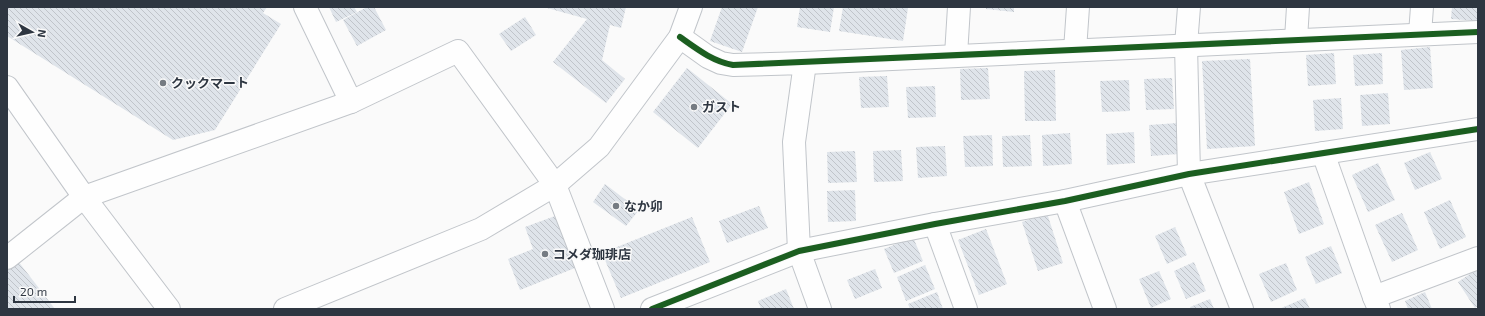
<svg xmlns="http://www.w3.org/2000/svg" width="1485" height="316" font-family="'Exo 2','Noto Sans JP',sans-serif">
<defs>
<pattern id="building-back-hatch" width="6" height="6" patternUnits="userSpaceOnUse"><rect width="6" height="6" fill="#dfe4ea"/><path d="M-1 5l2 2M0 0l6 6M5-1l2 2" fill="none" stroke="#c0c4ca"/></pattern>
</defs>
<rect width="100%" height="100%" fill="#fafafa"/>
<g fill="url(#building-back-hatch)">
<polygon points="7,7 267,7 263,13 281,24 215,130 173,140 7,36"/>
<polygon points="329,7 354,7 357,12 336,22"/>
<polygon points="367,7 374,7 386,30 357,46 343,20"/>
<polygon points="547,7 626,7 621,28 610,25 602,60 625,79 606,103 553,62 587,19 547,8"/>
<polygon points="722,7 758,7 742,52 710,41"/>
<polygon points="800,7 834,7 830,32 797,27"/>
<polygon points="843,7 908,8 903,41 839,31"/>
<polygon points="986,7 1014,7 1014,12 986,9"/>
<polygon points="1452,7 1478,7 1478,21 1451,19"/>
<polygon points="525,17 536,35 511,51 499,34"/>
<polygon points="1430,47 1433,88 1404,90 1401,50"/>
<polygon points="1334,53 1336,84 1308,86 1306,55"/>
<polygon points="1382,53 1383,84 1355,86 1353,55"/>
<polygon points="1250,59 1255,146 1207,149 1202,61"/>
<polygon points="687,68 732,104 698,148 653,112"/>
<polygon points="988,68 990,99 961,100 960,69"/>
<polygon points="1055,70 1056,121 1025,121 1024,71"/>
<polygon points="887,76 889,107 861,108 859,77"/>
<polygon points="1172,78 1174,109 1146,110 1144,79"/>
<polygon points="1129,80 1130,111 1102,112 1100,81"/>
<polygon points="935,86 936,117 908,118 906,87"/>
<polygon points="1388,93 1390,124 1362,126 1360,95"/>
<polygon points="1341,98 1343,129 1315,131 1313,100"/>
<polygon points="1178,123 1179,154 1151,156 1149,125"/>
<polygon points="1134,132 1135,163 1107,165 1106,134"/>
<polygon points="1070,133 1072,164 1043,166 1042,135"/>
<polygon points="992,135 993,166 965,167 963,136"/>
<polygon points="1030,135 1032,166 1003,167 1002,136"/>
<polygon points="945,146 947,176 918,178 916,147"/>
<polygon points="901,150 903,181 874,182 873,151"/>
<polygon points="855,151 857,182 828,183 827,152"/>
<polygon points="1430,152 1442,179 1415,190 1404,163"/>
<polygon points="1378,163 1395,200 1368,212 1352,175"/>
<polygon points="1309,182 1324,224 1299,234 1284,192"/>
<polygon points="605,184 639,210 626,226 593,202"/>
<polygon points="855,190 856,221 828,222 827,191"/>
<polygon points="1450,200 1466,237 1440,249 1424,212"/>
<polygon points="759,206 768,228 727,243 719,221"/>
<polygon points="1047,213 1063,263 1038,271 1022,222"/>
<polygon points="1402,213 1418,250 1392,262 1375,225"/>
<polygon points="555,216 575,268 520,290 508,259 533,249 525,227"/>
<polygon points="692,217 710,262 621,298 602,253"/>
<polygon points="1175,227 1187,255 1167,264 1155,236"/>
<polygon points="986,229 1007,284 979,295 958,240"/>
<polygon points="913,237 923,261 894,273 884,249"/>
<polygon points="1331,246 1342,273 1316,284 1305,257"/>
<polygon points="18,261 55,309 7,309 7,271"/>
<polygon points="1194,262 1206,291 1186,299 1174,271"/>
<polygon points="1286,263 1297,290 1271,302 1259,274"/>
<polygon points="925,265 935,289 906,301 897,277"/>
<polygon points="875,269 882,288 855,299 847,280"/>
<polygon points="1476,270 1478,273 1478,306 1475,308 1458,282"/>
<polygon points="1159,271 1171,299 1151,308 1139,279"/>
<polygon points="786,289 794,309 761,309 758,301"/>
<polygon points="937,292 943,309 910,309 908,304"/>
<polygon points="1425,292 1432,309 1408,309 1405,301"/>
<polygon points="1305,298 1310,309 1279,309"/>
<polygon points="1210,299 1214,309 1191,309 1190,307"/>
</g>
<g fill="none" stroke-linecap="round" stroke-linejoin="round">
<g stroke="#c1c5ca" stroke-width="24">
<g id="street">
<polyline points="305,7 351,102"/>
<polyline points="1189,7 1186,45 1189,174 1242,309"/>
<polyline points="1420,34 1422,7"/>
<polyline points="1296,39 1298,7"/>
<polyline points="1075,50 1078,7"/>
<polyline points="956,55 959,7"/>
<polyline points="805,63 1478,32"/>
<polyline points="1323,153 1374,297"/>
<polyline points="84,197 351,102 458,51 555,185 603,309"/>
<polyline points="1065,201 1105,309"/>
<polyline points="935,224 966,309"/>
<polyline points="652,309 799,251 935,224 1065,201 1189,174 1478,129"/>
<polyline points="1379,309 1374,297 1478,258"/>
</g>
</g>
<g stroke="#c1c5ca" stroke-width="24">
<g id="secondary">
<polyline points="680,37 708,57 721,63 733,65 805,63 794,142 799,251 820,309"/>
<polyline points="7,87 84,197 169,309"/>
<polyline points="7,258 84,197"/>
<polyline points="285,309 481,229 555,185 599,147 680,37 691,7"/>
</g>
</g>
<use href="#street" stroke="#fefefe" stroke-width="22"/>
<use href="#secondary" stroke="#fefefe" stroke-width="22"/>
<g stroke="#fafafa" stroke-width="8">
<g id="cycleway">
<path d="M680,37c17,12 32,24 53,28l745,-33"/>
<polyline points="652,309 799,251 935,224 1065,201 1189,174 1478,129"/>
</g>
</g>
<use href="#cycleway" stroke="#1b5e20" stroke-width="6"/>
</g>
<g fill="#757b82" stroke="#fafafa" stroke-width="1.5">
<circle cx="163" cy="83" r="4"/>
<circle cx="694" cy="107" r="4"/>
<circle cx="616" cy="206" r="4"/>
<circle cx="545" cy="254" r="4"/>
</g>
<g text-anchor="middle" stroke-width="3" stroke-linejoin="round" paint-order="stroke">
<g font-size="13" font-weight="bold" fill="#2e3641" stroke="#fafafa" text-anchor="start">
<text x="171" y="88">クックマート</text>
<text x="702" y="112">ガスト</text>
<text x="624" y="211">なか卯</text>
<text x="553" y="259">コメダ珈琲店</text>
</g>
</g>
<rect width="1485" height="316" fill="none" stroke="#2e3641" stroke-width="16"/>
<g transform="translate(32 32) rotate(98)" stroke="#fafafa" stroke-width="3" paint-order="stroke">
<path d="M0-3L7 15L0 10L-7 15Z" fill="#2e3641"/>
<text y="-6" font-size="11" font-weight="bold" text-anchor="middle" fill="#2e3641">N</text>
</g>
<path d="M14 296v6h61v-6" fill="none" stroke="#2e3641" stroke-width="2"/>
<text x="20" y="296" font-size="12" fill="#2e3641" stroke="#fafafa" stroke-width="3" paint-order="stroke">20 m</text>
</svg>
